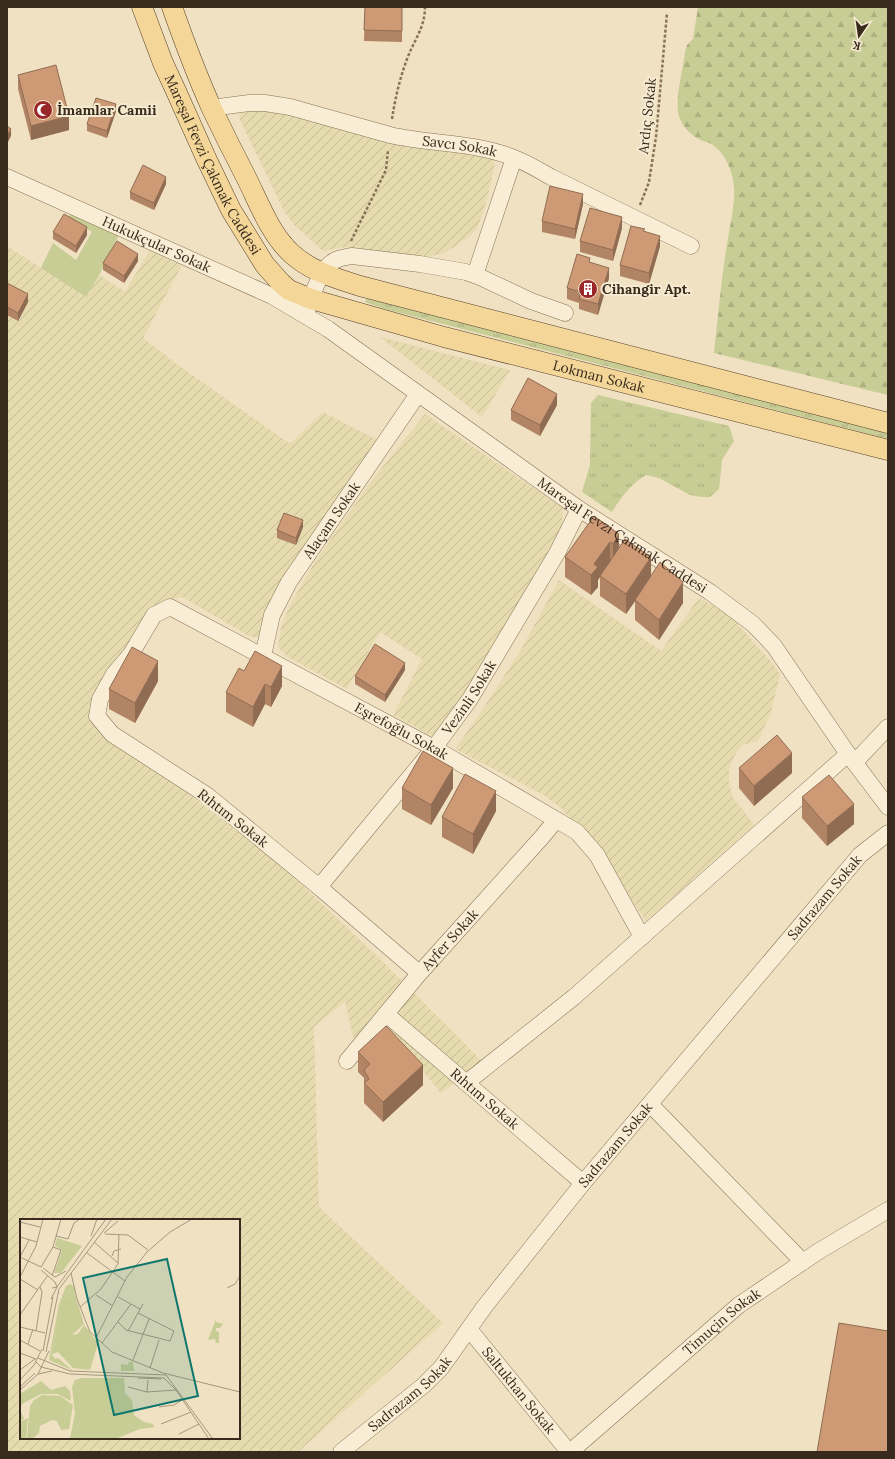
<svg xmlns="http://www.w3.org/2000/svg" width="895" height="1459" font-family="Lora,serif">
<defs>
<pattern id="farmland-furrows" width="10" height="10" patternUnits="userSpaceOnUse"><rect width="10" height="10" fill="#e5dbae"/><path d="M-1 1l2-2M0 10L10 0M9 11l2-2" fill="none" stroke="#c5bc95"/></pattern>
<pattern id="grass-tufts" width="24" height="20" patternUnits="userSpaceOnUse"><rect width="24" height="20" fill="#c7cd95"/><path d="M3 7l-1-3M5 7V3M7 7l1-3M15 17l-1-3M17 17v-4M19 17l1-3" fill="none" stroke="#acb080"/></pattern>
<pattern id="forest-firs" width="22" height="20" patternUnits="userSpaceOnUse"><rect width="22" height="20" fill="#c7cd95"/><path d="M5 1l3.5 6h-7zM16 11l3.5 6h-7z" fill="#acb080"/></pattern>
</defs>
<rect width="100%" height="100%" fill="#efe1c1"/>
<g fill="url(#farmland-furrows)" fill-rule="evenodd">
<polygon points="252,110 278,113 343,128 491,157 495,164 487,199 478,227 471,235 457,245 444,253 428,257 396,255 345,247 323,251 294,225 283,209 240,120 239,114"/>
<path d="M7,246l79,51 13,-22 26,17 25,-42 32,15 -39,73 35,27 112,79 33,-32 60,31 -122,194h-10l-69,-40 -9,2 -13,12 -65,96 41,48 139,104 108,103 100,100 -42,31 -51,-61 -32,25 -13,-55 -31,25 5,180 124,116 -145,129h-291zM21,1220h218v218h-218z"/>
<polygon points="380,337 510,370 482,417"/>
<polygon points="425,414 563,508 561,538 443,742 393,715 422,659 380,632 347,689 288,657 278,647 281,628 290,605 316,560 370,483"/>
<polygon points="559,580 661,651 699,598 721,610 734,620 772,663 780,674 771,712 758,741 742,745 735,755 729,768 729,783 733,797 754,825 646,921 612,870 585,835 561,808 544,795 455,749 477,718 522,648"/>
</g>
<g fill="url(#grass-tufts)">
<polygon points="367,297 888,430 888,439 385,309 365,302"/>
<path d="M598,395l131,31 5,15 -12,19 -3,29 -9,8h-9l-11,-2 -31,-17 -13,-3c-15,9 -25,22 -34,37l-30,-20 8,-27 1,-62z"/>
</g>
<path fill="url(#forest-firs)" d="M698,7h190v388l-174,-42c4,-36 7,-72 13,-108 3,-22 10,-45 6,-66 -3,-13 -9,-26 -20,-34 -4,-3 -9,-3 -14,-6 -10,-5 -19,-15 -21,-27 -2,-20 5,-41 7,-60l2,-7 6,-6z"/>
<polygon fill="#c7cd95" points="73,210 119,235 99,275 86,297 41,268 53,243 76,260 92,232 68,218"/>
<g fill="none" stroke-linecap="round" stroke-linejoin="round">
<g stroke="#897258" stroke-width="17">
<g id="minor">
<path id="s1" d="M211,108l38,-5h16l25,4 100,28c39,9 81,7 119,21 15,5 28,13 42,21l140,69"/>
<path id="s2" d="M7,177l265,119 56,33 251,180 131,83 43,32 21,22 74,108 40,53"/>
<polyline points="475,275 514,158"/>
<path d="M307,310c5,-14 13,-41 27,-49 5,-3 12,-4 18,-5l68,8 46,8 14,5 51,24 34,12"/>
<path id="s3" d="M263,656l9,-41 17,-33 129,-188"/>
<polyline points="855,762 888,727"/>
<path id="s4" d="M319,887l115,-139 36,-49 87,-146 22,-44"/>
<path id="s5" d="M419,973l-100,-86 -111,-91 -96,-62 -15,-18 3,-17 14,-25 17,-20 23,-39 16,-8 264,141 143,84 20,23 45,82"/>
<path id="s6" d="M386,1014l197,169"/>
<path id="s7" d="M347,1061l71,-86 124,-138 14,-17"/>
<polyline points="466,1083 574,997 848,754"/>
<polyline points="650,1104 803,1262"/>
<path id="s8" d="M469,1329l100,123"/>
<path id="s9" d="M341,1452l83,-67 17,-17 44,-62 98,-123 277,-328 28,-22"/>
<path id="s10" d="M570,1452l169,-147 80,-54 69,-41"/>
</g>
</g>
<g stroke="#56402d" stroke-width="21">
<g id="major">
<path id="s11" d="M142,7l21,56 13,28 30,67 25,52 34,55 16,18 8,7 22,9 133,38 444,113"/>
<path d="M172,7c12,34 25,69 40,102 11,23 22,45 34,68 13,26 24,57 46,77 20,18 44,24 68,32l528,137"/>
</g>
</g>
<g stroke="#897258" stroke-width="2.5" stroke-dasharray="3 2" stroke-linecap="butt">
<path d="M392,119c3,-19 7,-38 14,-57 6,-19 19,-33 19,-55"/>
<polyline points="640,205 649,182 656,137 667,13"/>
<polyline points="351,241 386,170 388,150"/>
</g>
<use href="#minor" stroke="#f9eed5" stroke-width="16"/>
<use href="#major" stroke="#f3d698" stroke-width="20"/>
</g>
<g fill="#b18465">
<polygon points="365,7 402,7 402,42 364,41"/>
<polygon points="18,75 69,130 31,140 18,89"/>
<polygon points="116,111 107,138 87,131 87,124"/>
<polygon points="166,184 154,210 130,199 130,192"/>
<polygon points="583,204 575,239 542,232 542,221"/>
<polygon points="622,228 613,261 580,252 580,241"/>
<polygon points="645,231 660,246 649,284 620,276 620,265"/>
<polygon points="53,232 87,235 76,253 53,239"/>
<polygon points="138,261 124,283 103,270 103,263"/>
<polygon points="590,262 609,278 598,315 579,309 579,303 567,299 567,288"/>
<polygon points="7,283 28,302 18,321 7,315"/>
<polygon points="557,405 540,436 511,420 511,410"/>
<polygon points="594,516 619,547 651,576 683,603 659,640 635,620 635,601 626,614 600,596 600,577 598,580 598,587 591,595 565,577 565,557"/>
<polygon points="303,527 296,545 277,538 277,530"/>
<polygon points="405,670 385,702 355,684 355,676"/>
<polygon points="244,671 282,686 271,707 265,704 253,727 226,712 226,692"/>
<polygon points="158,681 135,723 109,709 109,689"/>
<polygon points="739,768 792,773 754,806 739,788"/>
<polygon points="402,788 453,788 431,825 402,809"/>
<polygon points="802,797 854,824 827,846 802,818"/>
<polygon points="496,811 473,854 442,837 442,817"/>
<polygon points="358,1052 423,1085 383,1122 364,1103 364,1078 358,1072"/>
</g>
<g fill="#906c53">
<polygon points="116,104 116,111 107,138 107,131"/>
<polygon points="69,116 69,130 31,140 31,126"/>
<polygon points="11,129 11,136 7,144 7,136"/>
<polygon points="166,177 166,184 154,210 154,203"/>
<polygon points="583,194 583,204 575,239 575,229"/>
<polygon points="622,217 622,228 613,261 613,250"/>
<polygon points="87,227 87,235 76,253 76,246"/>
<polygon points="660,236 660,246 649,284 649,273"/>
<polygon points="138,254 138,261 124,283 124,276"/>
<polygon points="609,268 609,278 598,315 598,304"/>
<polygon points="28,294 28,302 18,321 18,313"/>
<polygon points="557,394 557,405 540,436 540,425"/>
<polygon points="303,520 303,527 296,545 296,538"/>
<polygon points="619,534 619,554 613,564 613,544"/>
<polygon points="610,542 610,562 600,576 600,577 598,580 598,587 591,595 591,575 594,564"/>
<polygon points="651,557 651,578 626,614 626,594"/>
<polygon points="683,582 683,603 659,640 659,620"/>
<polygon points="158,661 158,681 135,723 135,703"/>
<polygon points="405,663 405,670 385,702 385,695"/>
<polygon points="282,666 282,686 271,707 271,687"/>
<polygon points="265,684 265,704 253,727 253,707"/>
<polygon points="792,753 792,773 754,806 754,786"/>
<polygon points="453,768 453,788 431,825 431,805"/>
<polygon points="496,791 496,811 473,854 473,834"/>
<polygon points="854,804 854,824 827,846 827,826"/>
<polygon points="423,1065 423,1085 383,1122 383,1102"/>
</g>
<g fill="#ce9a76" stroke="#906c53">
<polygon points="365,7 402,7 402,31 364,30"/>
<polygon points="56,65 69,116 31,126 18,75"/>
<polygon points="96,98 116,104 107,131 87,124"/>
<polygon points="7,126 11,129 7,136"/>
<polygon points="143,165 166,177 154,203 130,192"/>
<polygon points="550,186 583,194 575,229 542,221"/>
<polygon points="590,208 622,217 613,250 580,241"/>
<polygon points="64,214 87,227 76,246 53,232"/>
<polygon points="631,226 645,229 643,231 660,236 649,273 620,265"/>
<polygon points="117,241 138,254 124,276 103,263"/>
<polygon points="577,254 590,258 589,262 609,268 598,304 579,299 581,292 567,288"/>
<polygon points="7,283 28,294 18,313 7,307"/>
<polygon points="528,378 557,394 540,425 511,410"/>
<polygon points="284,513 303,520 296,538 277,530"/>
<polygon points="594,516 619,534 613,544 610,542 594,564 598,567 591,575 565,557"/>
<polygon points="625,539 651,557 626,594 600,576"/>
<polygon points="660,562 683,582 659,620 635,600"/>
<polygon points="375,644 405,663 385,695 355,676"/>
<polygon points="132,647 158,661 135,703 109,689"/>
<polygon points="255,651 282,666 271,687 265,684 253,707 226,692 239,668 244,671"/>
<polygon points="777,735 792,753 754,786 739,768"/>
<polygon points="423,751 453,768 431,805 402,788"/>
<polygon points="465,774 496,791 473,834 442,817"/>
<polygon points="829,775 854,804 827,826 802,797"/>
<polygon points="386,1026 423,1065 383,1102 364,1083 369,1079 364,1070 370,1064 358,1052"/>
<polygon points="839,1323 888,1331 888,1452 817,1452"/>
</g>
<defs>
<g id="mosque-disc" transform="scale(1)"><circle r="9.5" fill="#992729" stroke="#f6ebd1"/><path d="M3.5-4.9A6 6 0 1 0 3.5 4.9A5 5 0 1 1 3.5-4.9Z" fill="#fff"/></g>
<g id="building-disc" transform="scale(1)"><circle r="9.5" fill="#992729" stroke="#f6ebd1"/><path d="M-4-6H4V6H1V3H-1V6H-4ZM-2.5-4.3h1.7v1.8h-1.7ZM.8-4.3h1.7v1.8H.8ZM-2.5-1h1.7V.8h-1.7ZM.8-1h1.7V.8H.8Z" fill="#fff"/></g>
</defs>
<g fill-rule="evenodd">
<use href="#mosque-disc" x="43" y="110"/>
<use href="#building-disc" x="588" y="289"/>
</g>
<g text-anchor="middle" stroke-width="4" stroke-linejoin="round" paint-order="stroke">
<g font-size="14" font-weight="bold" fill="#382a1d" stroke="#f6ebd1" text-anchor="start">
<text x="57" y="115">İmamlar Camii</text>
<text x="602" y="294">Cihangir Apt.</text>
</g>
<g font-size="14" fill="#382a1d" stroke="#f6ebd1">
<text transform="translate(647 116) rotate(-84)" y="5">Ardıç Sokak</text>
<text dy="5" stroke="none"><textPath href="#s1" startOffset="254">Savcı Sokak</textPath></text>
<text dy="5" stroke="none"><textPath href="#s11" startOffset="173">Mareşal Fevzi Çakmak Caddesi</textPath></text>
<text dy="5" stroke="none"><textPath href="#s2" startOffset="164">Hukukçular Sokak</textPath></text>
<text dy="5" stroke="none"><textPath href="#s11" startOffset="643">Lokman Sokak</textPath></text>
<text dy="5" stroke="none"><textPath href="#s3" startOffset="154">Alaçam Sokak</textPath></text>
<text dy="5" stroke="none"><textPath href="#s2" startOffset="715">Mareşal Fevzi Çakmak Caddesi</textPath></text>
<text dy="5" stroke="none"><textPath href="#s4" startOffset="242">Vezinli Sokak</textPath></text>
<text dy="5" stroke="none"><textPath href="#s5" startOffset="811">Eşrefoğlu Sokak</textPath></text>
<text transform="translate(233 818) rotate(38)" y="5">Rıhtım Sokak</text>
<text dy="5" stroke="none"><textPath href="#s9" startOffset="738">Sadrazam Sokak</textPath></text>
<text dy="5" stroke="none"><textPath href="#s7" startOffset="159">Ayfer Sokak</textPath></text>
<text dy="5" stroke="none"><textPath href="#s6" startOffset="130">Rıhtım Sokak</textPath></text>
<text dy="5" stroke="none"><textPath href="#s9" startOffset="414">Sadrazam Sokak</textPath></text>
<text dy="5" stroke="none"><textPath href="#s10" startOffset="200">Timuçin Sokak</textPath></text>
<text dy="5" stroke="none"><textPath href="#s8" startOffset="79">Saltukhan Sokak</textPath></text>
<text dy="5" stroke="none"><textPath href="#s9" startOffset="90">Sadrazam Sokak</textPath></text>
</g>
</g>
<g transform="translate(20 1219)">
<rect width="220" height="220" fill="#efe1c1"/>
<path d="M37,19l25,8 -21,27h-7l8,-23 -7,-4zM50,65l4,2 1,9 -14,4 -7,46 -5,14 10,-55 7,-18zM110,142l3,1 1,9h-13v-7l6,1z" fill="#c7cd95"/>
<path d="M55,76l9,29 -12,11 6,-1 6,-9 14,18 -8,27 -17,-2 -15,-16 -6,2 3,5 3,-1 14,12 -23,-10 5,-15 7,-46zM62,159h42l1,15 7,7 2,15 10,7 9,2 1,3 -14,2 -25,10h-45l5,-26 -3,-26 3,-7zM21,162l10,9 14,-4 5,5 1,10 -13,-7h-17l-19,10 -2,5 4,10 -4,2v-27zM22,176l18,1 13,9 -4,24 -8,1 -4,-9 -5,-1 -12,6 -1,7 -7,6h-5l3,-33 4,-6zM8,199l-2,21h-6v-17z" fill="#c7cd95"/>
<path d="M196,100v3l7,2 -3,4h-4v3l3,1v11h-3l-1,-4 -7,1z" fill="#c7cd95"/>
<path fill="none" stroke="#a6987f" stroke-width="1" d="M0,3l20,5M84,14l14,-12M85,15l23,1 20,15M36,17l12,3 6,-16 6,-4M71,17l6,-17M0,18l17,5M74,23l24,21M67,34l38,28M92,37l2,-5 7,-2M0,38l21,10 12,-20 8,-28M0,38l9,-17M23,49l12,9 11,-6M21,51l14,12 2,5 -5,1M51,54l6,26 13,33 22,20 51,21 77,19M32,57l9,-26 -8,-3M0,58l16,-31 7,-27M0,60l18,11M37,68l49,-68M207,69l8,-4 5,-8M76,76l17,11M98,78l22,12M31,80l6,-12M60,88l21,-18 17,-25 1,-30M0,96l28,-40M98,103l8,8 44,11 4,-10 -36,-18M0,108l25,6M16,112l6,-39 -2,-5M108,112l15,-27M76,119l31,-61 20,-25 23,-20 22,-13M0,121l20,11M82,124l29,-39M8,125l5,-15M23,132l10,-54M26,133l13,-63 53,-70M0,134l16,6M18,139l32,13 96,4 47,64M113,141l16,-41M16,143l5,5 29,7 94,4 12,12 33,49M130,149l9,-28M0,151l15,-11M18,155l14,-3M118,159l23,1M0,161l14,-15 8,-16M0,168l15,-14M108,168l19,5 29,-2M0,171l18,-16 11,-23M127,173l1,-12M139,188l15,-2 8,-5M141,205l30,-12M159,215l20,-10"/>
<path fill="#0f766e" fill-opacity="0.15" stroke="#0f766e" stroke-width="2" d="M147,40l31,137 -84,19 -31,-137z"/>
<rect width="220" height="220" fill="none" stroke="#382a1d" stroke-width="2"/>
</g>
<rect width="895" height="1459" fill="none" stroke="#382a1d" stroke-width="16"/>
<g transform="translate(859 36) rotate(193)" stroke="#f6ebd1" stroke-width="3" paint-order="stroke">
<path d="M0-3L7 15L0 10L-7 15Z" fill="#382a1d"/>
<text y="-6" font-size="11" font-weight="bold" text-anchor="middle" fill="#382a1d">K</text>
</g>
</svg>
